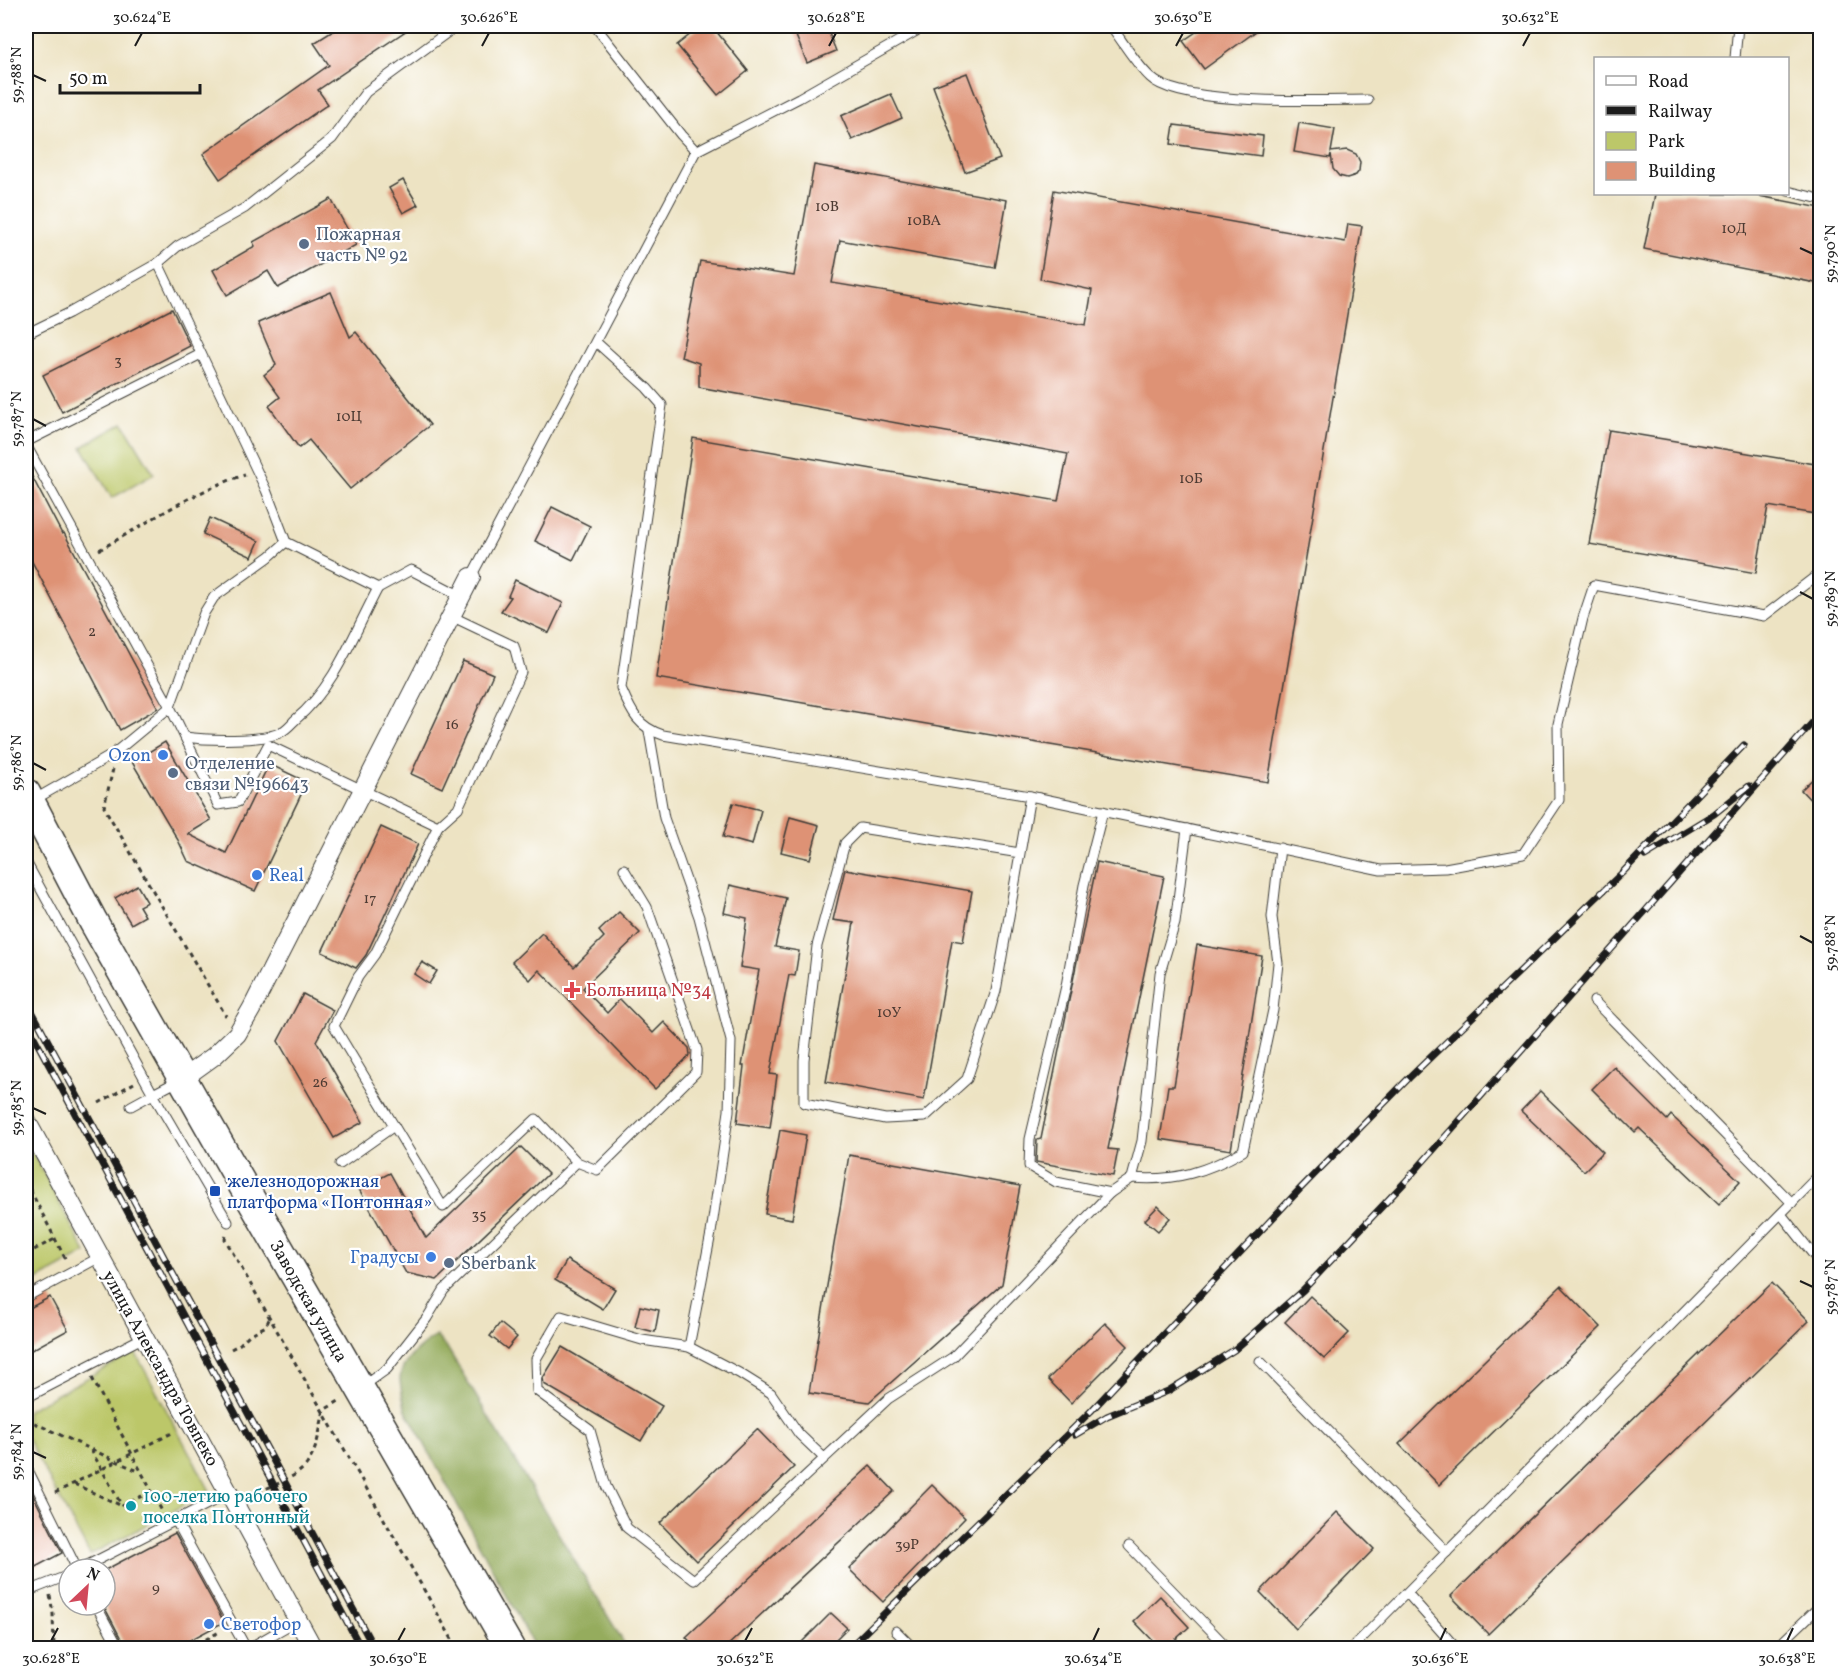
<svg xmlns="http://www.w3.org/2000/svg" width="1846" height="1674" font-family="Vollkorn,serif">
<rect width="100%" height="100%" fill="#fff"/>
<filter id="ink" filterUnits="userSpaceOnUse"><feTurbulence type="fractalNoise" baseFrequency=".0167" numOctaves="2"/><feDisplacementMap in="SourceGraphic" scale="12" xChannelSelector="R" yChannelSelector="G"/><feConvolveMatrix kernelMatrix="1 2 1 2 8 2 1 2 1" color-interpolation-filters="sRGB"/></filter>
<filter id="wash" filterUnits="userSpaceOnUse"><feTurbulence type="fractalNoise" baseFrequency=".008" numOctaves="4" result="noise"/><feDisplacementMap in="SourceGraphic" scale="24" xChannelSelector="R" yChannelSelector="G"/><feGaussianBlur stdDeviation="1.35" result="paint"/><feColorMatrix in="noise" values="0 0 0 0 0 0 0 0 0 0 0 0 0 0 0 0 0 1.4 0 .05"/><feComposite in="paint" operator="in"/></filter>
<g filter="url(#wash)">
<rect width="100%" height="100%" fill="#ede3c3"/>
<g fill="#bcc769" stroke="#6c7242" stroke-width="1.5">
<polygon points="123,423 154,474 112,498 82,447"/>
<polygon points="28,1144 86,1253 26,1286 26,1145"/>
<polygon points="135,1352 210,1491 90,1555 26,1436 26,1411"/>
</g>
<path fill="#95ac5d" stroke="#58643c" stroke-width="1.5" d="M436,1336l13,15 178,297h-92l-130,-240c-1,-9 -5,-20 -5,-29 0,-17 23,-35 36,-43z"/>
<g id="blocks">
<g fill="#de9275">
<polygon points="341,26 413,26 318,90 328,104 220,179 203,154 329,65 314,43"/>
<polygon points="701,26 712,26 748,71 718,95 677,45"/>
<polygon points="792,26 826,26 836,51 807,63"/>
<polygon points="1205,26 1263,26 1204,69 1183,41"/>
<polygon points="967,73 1000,159 965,172 933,86"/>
<polygon points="891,94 902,118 852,140 841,116"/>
<polygon points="1299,123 1335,129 1331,152 1347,150 1356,154 1360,162 1359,171 1356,175 1347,178 1339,176 1333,169 1331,154 1330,158 1294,152"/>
<polygon points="1174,125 1263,136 1261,156 1171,144"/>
<polygon points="814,165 1007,200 995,268 840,240 832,283 1086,325 1092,290 1040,279 1054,190 1345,242 1348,224 1362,226 1268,782 656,678 693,438 1058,501 1068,454 699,387 699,363 681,357 700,261 794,276"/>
<polygon points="403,180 418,205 403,213 389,188"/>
<polygon points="1655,194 1749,194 1821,208 1821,284 1644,249"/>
<polygon points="331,199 356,245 278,288 268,271 227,295 213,270 255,246 253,242"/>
<polygon points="331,292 350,337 356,332 430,425 350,489 309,440 299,448 269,406 280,397 264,375 276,365 258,323"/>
<polygon points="172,309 190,346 62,412 43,375"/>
<polygon points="1609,430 1821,465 1821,515 1768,506 1756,573 1589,544"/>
<polygon points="26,465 62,534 64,533 158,708 120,730 26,550"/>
<polygon points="552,507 590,526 573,560 535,541"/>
<polygon points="210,518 259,541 252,557 203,534"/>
<polygon points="515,580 563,603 549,633 501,611 511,597 508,596"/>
<polygon points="463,661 493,674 442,788 411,774"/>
<polygon points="165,742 211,820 188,834 226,853 269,764 307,782 255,891 188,861 178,840 132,762"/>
<polygon points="1821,771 1821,811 1801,790"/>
<polygon points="733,803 761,810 752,845 723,837"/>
<polygon points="790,817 819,825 810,859 781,852"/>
<polygon points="381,827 418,844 366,955 356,968 322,952"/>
<polygon points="1097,862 1164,876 1108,1149 1118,1150 1113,1176 1036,1162 1037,1140 1041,1139"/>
<polygon points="845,869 972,891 963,942 952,940 924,1100 826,1082 854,923 833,920"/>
<polygon points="137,885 147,902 139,906 145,916 131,924 115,898"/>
<polygon points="730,885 786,898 775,947 799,951 795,976 789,975 770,1074 777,1075 770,1128 737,1123 744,1066 742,1066 759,970 740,967 747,918 724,913"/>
<polygon points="619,912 640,933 583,988 607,1013 620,999 653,1033 664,1022 689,1048 690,1055 655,1089 539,970 530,980 512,962 542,933 574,967 604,937 599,931"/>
<polygon points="1197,945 1262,956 1231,1150 1160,1139 1168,1086 1174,1086"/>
<polygon points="422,962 437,971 429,984 414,974"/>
<polygon points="303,994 333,1010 316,1041 363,1122 334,1138 278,1041"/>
<polygon points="1614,1067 1667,1120 1671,1115 1740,1181 1719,1204 1639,1128 1635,1132 1592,1089"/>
<polygon points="1540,1091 1603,1152 1584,1171 1521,1111"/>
<polygon points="780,1130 806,1135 792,1219 765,1214"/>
<polygon points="521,1147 548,1174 437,1280 406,1273 359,1189 390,1173 426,1238"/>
<polygon points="849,1155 1020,1186 1002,1284 869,1402 809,1393"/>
<polygon points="1158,1206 1170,1218 1158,1231 1145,1220"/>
<polygon points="567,1260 615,1289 603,1309 555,1280"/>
<polygon points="1772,1283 1809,1321 1488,1634 1451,1596"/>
<polygon points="1561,1286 1601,1327 1439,1485 1399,1444"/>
<polygon points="1310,1296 1349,1333 1324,1359 1285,1322"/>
<polygon points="50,1297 68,1330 26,1353 26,1310"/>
<polygon points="640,1306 659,1310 655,1332 635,1327"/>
<polygon points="500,1323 517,1337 507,1349 490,1336"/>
<polygon points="1105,1323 1128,1346 1071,1403 1048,1379"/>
<polygon points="562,1347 662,1406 641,1441 544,1384 543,1378"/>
<polygon points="757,1429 794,1467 697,1561 660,1523"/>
<polygon points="870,1466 894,1491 725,1648 696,1648 686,1637"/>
<polygon points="26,1481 62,1553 26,1572"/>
<polygon points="932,1485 965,1518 883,1602 849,1569"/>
<polygon points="1337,1512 1374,1549 1296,1629 1260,1592"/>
<polygon points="175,1533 224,1622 175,1648 126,1648 105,1608 105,1570"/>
<polygon points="1160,1596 1189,1627 1166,1648 1160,1648 1134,1621"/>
<polygon points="831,1613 847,1628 827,1648 796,1648"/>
</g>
</g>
</g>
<g filter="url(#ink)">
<use href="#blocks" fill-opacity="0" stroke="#3b3a35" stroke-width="1.5"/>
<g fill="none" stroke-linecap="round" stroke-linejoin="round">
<g stroke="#3b3a35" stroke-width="11">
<g id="lane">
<path d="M1111,26c12,16 24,37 39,51 30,30 174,23 218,23"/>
<polyline points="1735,58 1738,26"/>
<polyline points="696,151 799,98 925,26"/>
<polyline points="1788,191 1820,199"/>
<polyline points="158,263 266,490 286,542 378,588 411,570 461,596"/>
<polyline points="26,334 69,313 158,263 178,246 245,208 332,139 366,92 456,26"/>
<path d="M596,342l51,46 15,17 -41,283c10,23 16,39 42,47l367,61 351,74 64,-2 78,-14 36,-54 -1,-76 25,-106 11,-33 170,31 56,-43"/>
<polyline points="26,442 201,354"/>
<polyline points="26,445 170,707 218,805 238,802 268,745 438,826 375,954 358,977 334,1026 443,1207 536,1119 577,1162 444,1290 427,1318 387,1369 363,1386"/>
<polyline points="471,577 696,151 681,135 595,26"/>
<polyline points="649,731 664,818 699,917 731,1041 729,1111 711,1233 689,1347"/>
<path d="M185,737c20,3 78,5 96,-5 5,-2 10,-8 14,-12 40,-33 59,-87 83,-132"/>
<polyline points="32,801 112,755 170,707 204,613 214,597 269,557 286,542"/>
<polyline points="438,826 458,808 521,672 514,646 451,616"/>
<polyline points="1020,853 860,828 845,843 817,946 804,1060 804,1103 885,1119 925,1117 967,1079 996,991 1030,796"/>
<polyline points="26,862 153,1094 131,1106"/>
<polyline points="1594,1001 1792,1203"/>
<polyline points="180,1080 153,1094 228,1222"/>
<polyline points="577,1162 597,1170 696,1072 697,1050 647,907 624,869"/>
<polyline points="340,1164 394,1126"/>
<path d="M1132,1178c42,4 76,-7 111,-27l30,-141 5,-47 -6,-46 8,-69"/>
<polyline points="1110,1193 1132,1178 1142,1141 1160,973 1175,923 1187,829"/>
<polyline points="1781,1214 1820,1263"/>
<polyline points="26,1297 100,1257"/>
<polyline points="1260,1361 1447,1552"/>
<polyline points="26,1398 144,1337"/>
<polyline points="824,1458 799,1434 771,1393 739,1373 689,1347 642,1340 561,1316 536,1359 537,1391 590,1430 606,1486 627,1528 694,1580 888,1399 953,1357 1110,1193 1056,1182 1029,1166 1030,1139 1066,986 1084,885 1103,811"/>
<polyline points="26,1466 77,1569"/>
<polyline points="175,1519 246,1648"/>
<polyline points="1129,1546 1228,1648"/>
<polyline points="80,1569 229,1493"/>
<polyline points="26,1592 69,1575"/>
<polyline points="1407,1593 1456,1648"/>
<polyline points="96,1605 119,1648"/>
<polyline points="896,1631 913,1648"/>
<polyline points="249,1648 298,1620"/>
<polyline points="1352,1648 1820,1174"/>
<polyline points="1776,1648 1820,1606"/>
</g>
</g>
<g stroke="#3b3a35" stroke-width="20">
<g id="street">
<polyline points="182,1079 214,1056 237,1034 252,1008 471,577"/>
<polyline points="26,1120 313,1648"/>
</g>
</g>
<g stroke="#3b3a35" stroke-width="31">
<polyline id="primary" points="26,793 93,921 238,1177 510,1648"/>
</g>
<g stroke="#3b3a35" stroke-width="3" stroke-dasharray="4.5 4.5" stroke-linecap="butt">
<path d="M99,550c47,-26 94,-59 146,-75"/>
<polyline points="113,769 104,807 226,1016"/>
<polyline points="99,1103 134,1083"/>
<polyline points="26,1182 66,1260"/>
<polyline points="226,1236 225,1239 457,1648"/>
<polyline points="26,1254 55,1239"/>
<polyline points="231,1349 240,1344 249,1335 266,1326 270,1317"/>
<polyline points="92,1378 163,1513"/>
<polyline points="26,1419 140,1472"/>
<polyline points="91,1450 122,1506"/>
<polyline points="74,1484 120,1505"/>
<polyline points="55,1493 174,1432"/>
<path d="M250,1495c17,-7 47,-17 57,-31 11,-15 13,-37 17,-54l15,-9"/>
<polyline points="122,1506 152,1491"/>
<polyline points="50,1595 53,1614 54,1648"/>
<polyline points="203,1641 213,1648"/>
<polyline points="190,1648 221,1631"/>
</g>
<use href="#lane" stroke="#fff" stroke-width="9"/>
<use href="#street" stroke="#fff" stroke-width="18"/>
<use href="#primary" stroke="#fff" stroke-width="28"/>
<g stroke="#1c1c1c" stroke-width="7">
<g id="rail">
<polyline points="1645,856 1714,814 1749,786"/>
<polyline points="26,1000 374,1648"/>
<polyline points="26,1022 361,1648"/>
<polyline points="1075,1435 1107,1416 1168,1391 1234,1350 1303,1290 1405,1182 1820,714"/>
<polyline points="849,1648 1091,1411 1300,1189 1409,1078 1623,872 1744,745"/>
</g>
</g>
<use href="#rail" stroke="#fff" stroke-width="4.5" stroke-dasharray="14" stroke-linecap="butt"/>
</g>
</g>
<path fill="none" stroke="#1c1c1c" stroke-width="2" d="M135,46l7,-13M482,46l7,-13M829,46l7,-13M1176,46l7,-13M1523,46l7,-13M33,75l13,6M1800,248l13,6M33,419l13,7M1800,592l13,7M33,763l13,7M1800,936l13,7M33,1108l13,6M1800,1281l13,6M33,1452l13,6M51,1641l7,-13M398,1641l7,-13M745,1641l7,-13M1093,1641l6,-13M1440,1641l6,-13M1787,1641l6,-13"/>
<g fill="#5c6f8a" stroke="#fff" stroke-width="2">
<circle cx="304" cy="244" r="6"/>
<circle cx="173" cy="773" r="6"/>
<circle cx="449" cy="1263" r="6"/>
</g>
<g fill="#3f7fe0" stroke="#fff" stroke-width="2">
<circle cx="163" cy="755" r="6"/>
<circle cx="257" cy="875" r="6"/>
<circle cx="431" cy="1257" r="6"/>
<circle cx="209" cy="1624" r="6"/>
</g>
<path fill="#e0444e" stroke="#fff" stroke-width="2" d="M569 981h6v6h6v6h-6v6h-6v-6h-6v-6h6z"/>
<rect fill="#1a4fb4" stroke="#fff" stroke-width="2" x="209" y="1185" width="12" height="12" rx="3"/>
<circle fill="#0f9aa8" stroke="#fff" stroke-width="2" cx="131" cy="1506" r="6"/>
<g text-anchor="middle" stroke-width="4.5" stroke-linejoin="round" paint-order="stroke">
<g font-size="15" fill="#4c3a32">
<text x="827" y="211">10В</text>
<text x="924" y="225">10ВА</text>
<text x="1734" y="233">10Д</text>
<text x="118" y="365">3</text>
<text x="349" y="421">10Ц</text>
<text x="1191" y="483">10Б</text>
<text x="92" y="636">2</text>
<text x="452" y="729">16</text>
<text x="370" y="903">17</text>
<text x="889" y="1017">10У</text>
<text x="320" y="1087">26</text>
<text x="479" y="1219">35</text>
<text x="907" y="1549">39Р</text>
<text x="156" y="1592">9</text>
</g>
<g font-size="18" fill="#4e5e75" stroke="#fff" text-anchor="start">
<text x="316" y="240">Пожарная<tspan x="316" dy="21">часть № 92</tspan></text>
<text x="185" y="769">Отделение<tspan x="185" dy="21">связи №196643</tspan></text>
<text x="461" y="1269">Sberbank</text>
</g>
<g font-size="18" fill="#366cbe" stroke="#fff" text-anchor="end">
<text x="151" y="761">Ozon</text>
<text x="269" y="881" text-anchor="start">Real</text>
<text x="419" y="1263">Градусы</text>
<text x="221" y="1630" text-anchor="start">Светофор</text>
</g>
<g font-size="18" fill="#be3a42" stroke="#fff" text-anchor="start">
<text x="586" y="996">Больница №34</text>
</g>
<g font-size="18" fill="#164399" stroke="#fff" text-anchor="start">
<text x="227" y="1187">железнодорожная<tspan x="227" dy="21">платформа «Понтонная»</tspan></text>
</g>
<g font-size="18" fill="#1c1c1c" stroke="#fff">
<text transform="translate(309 1301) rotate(60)" y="6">Заводская улица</text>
<text transform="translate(161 1368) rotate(61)" y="6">улица Александра Товпеко</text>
</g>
<g font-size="18" fill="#0d838f" stroke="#fff" text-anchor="start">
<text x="143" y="1502">100-летию рабочего<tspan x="143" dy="21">поселка Понтонный</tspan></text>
</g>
</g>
<rect width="1846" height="1674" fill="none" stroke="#fff" stroke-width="66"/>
<rect x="1594" y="57" width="195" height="138" fill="#ffffff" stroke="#a4a4a4" stroke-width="1.5"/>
<rect x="1606" y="76" width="30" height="9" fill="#ffffff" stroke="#a4a4a4" stroke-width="1.5"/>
<text x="1648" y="87" font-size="18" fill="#1c1c1c">Road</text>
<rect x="1606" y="106" width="30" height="9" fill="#1c1c1c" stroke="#a4a4a4" stroke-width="1.5"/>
<text x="1648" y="117" font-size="18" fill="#1c1c1c">Railway</text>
<rect x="1606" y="132" width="30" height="18" fill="#bcc769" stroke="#a4a4a4" stroke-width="1.5"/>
<text x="1648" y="147" font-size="18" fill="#1c1c1c">Park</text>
<rect x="1606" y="162" width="30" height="18" fill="#de9275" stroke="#a4a4a4" stroke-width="1.5"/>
<text x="1648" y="177" font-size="18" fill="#1c1c1c">Building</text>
<g transform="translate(87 1587) rotate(26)"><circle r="28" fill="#ffffff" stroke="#a4a4a4" stroke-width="1.5"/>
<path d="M0-4.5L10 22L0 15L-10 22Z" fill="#d1495b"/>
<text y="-9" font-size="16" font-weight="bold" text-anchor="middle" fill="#1c1c1c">N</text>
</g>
<path d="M60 84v9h140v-9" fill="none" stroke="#1c1c1c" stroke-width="3"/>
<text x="69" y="84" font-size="18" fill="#1c1c1c" stroke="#ffffff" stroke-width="4.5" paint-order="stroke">50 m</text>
<rect x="33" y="33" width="1780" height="1608" fill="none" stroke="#1c1c1c" stroke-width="2"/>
<g font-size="15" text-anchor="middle" fill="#1c1c1c">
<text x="142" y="22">30.624°E</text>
<text x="489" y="22">30.626°E</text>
<text x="836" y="22">30.628°E</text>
<text x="1183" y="22">30.630°E</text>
<text x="1530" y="22">30.632°E</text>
<text transform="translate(16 75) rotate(-90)" y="5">59.788°N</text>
<text transform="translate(1830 254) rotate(-90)" y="5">59.790°N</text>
<text transform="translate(16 419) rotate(-90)" y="5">59.787°N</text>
<text transform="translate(1830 599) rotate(-90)" y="5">59.789°N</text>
<text transform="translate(16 763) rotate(-90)" y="5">59.786°N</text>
<text transform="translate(1830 943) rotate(-90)" y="5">59.788°N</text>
<text transform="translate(16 1108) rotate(-90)" y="5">59.785°N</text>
<text transform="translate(1830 1287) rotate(-90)" y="5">59.787°N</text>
<text transform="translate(16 1452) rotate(-90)" y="5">59.784°N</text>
<text x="51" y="1663">30.628°E</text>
<text x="398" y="1663">30.630°E</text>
<text x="745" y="1663">30.632°E</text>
<text x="1093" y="1663">30.634°E</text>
<text x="1440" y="1663">30.636°E</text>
<text x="1787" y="1663">30.638°E</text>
</g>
</svg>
